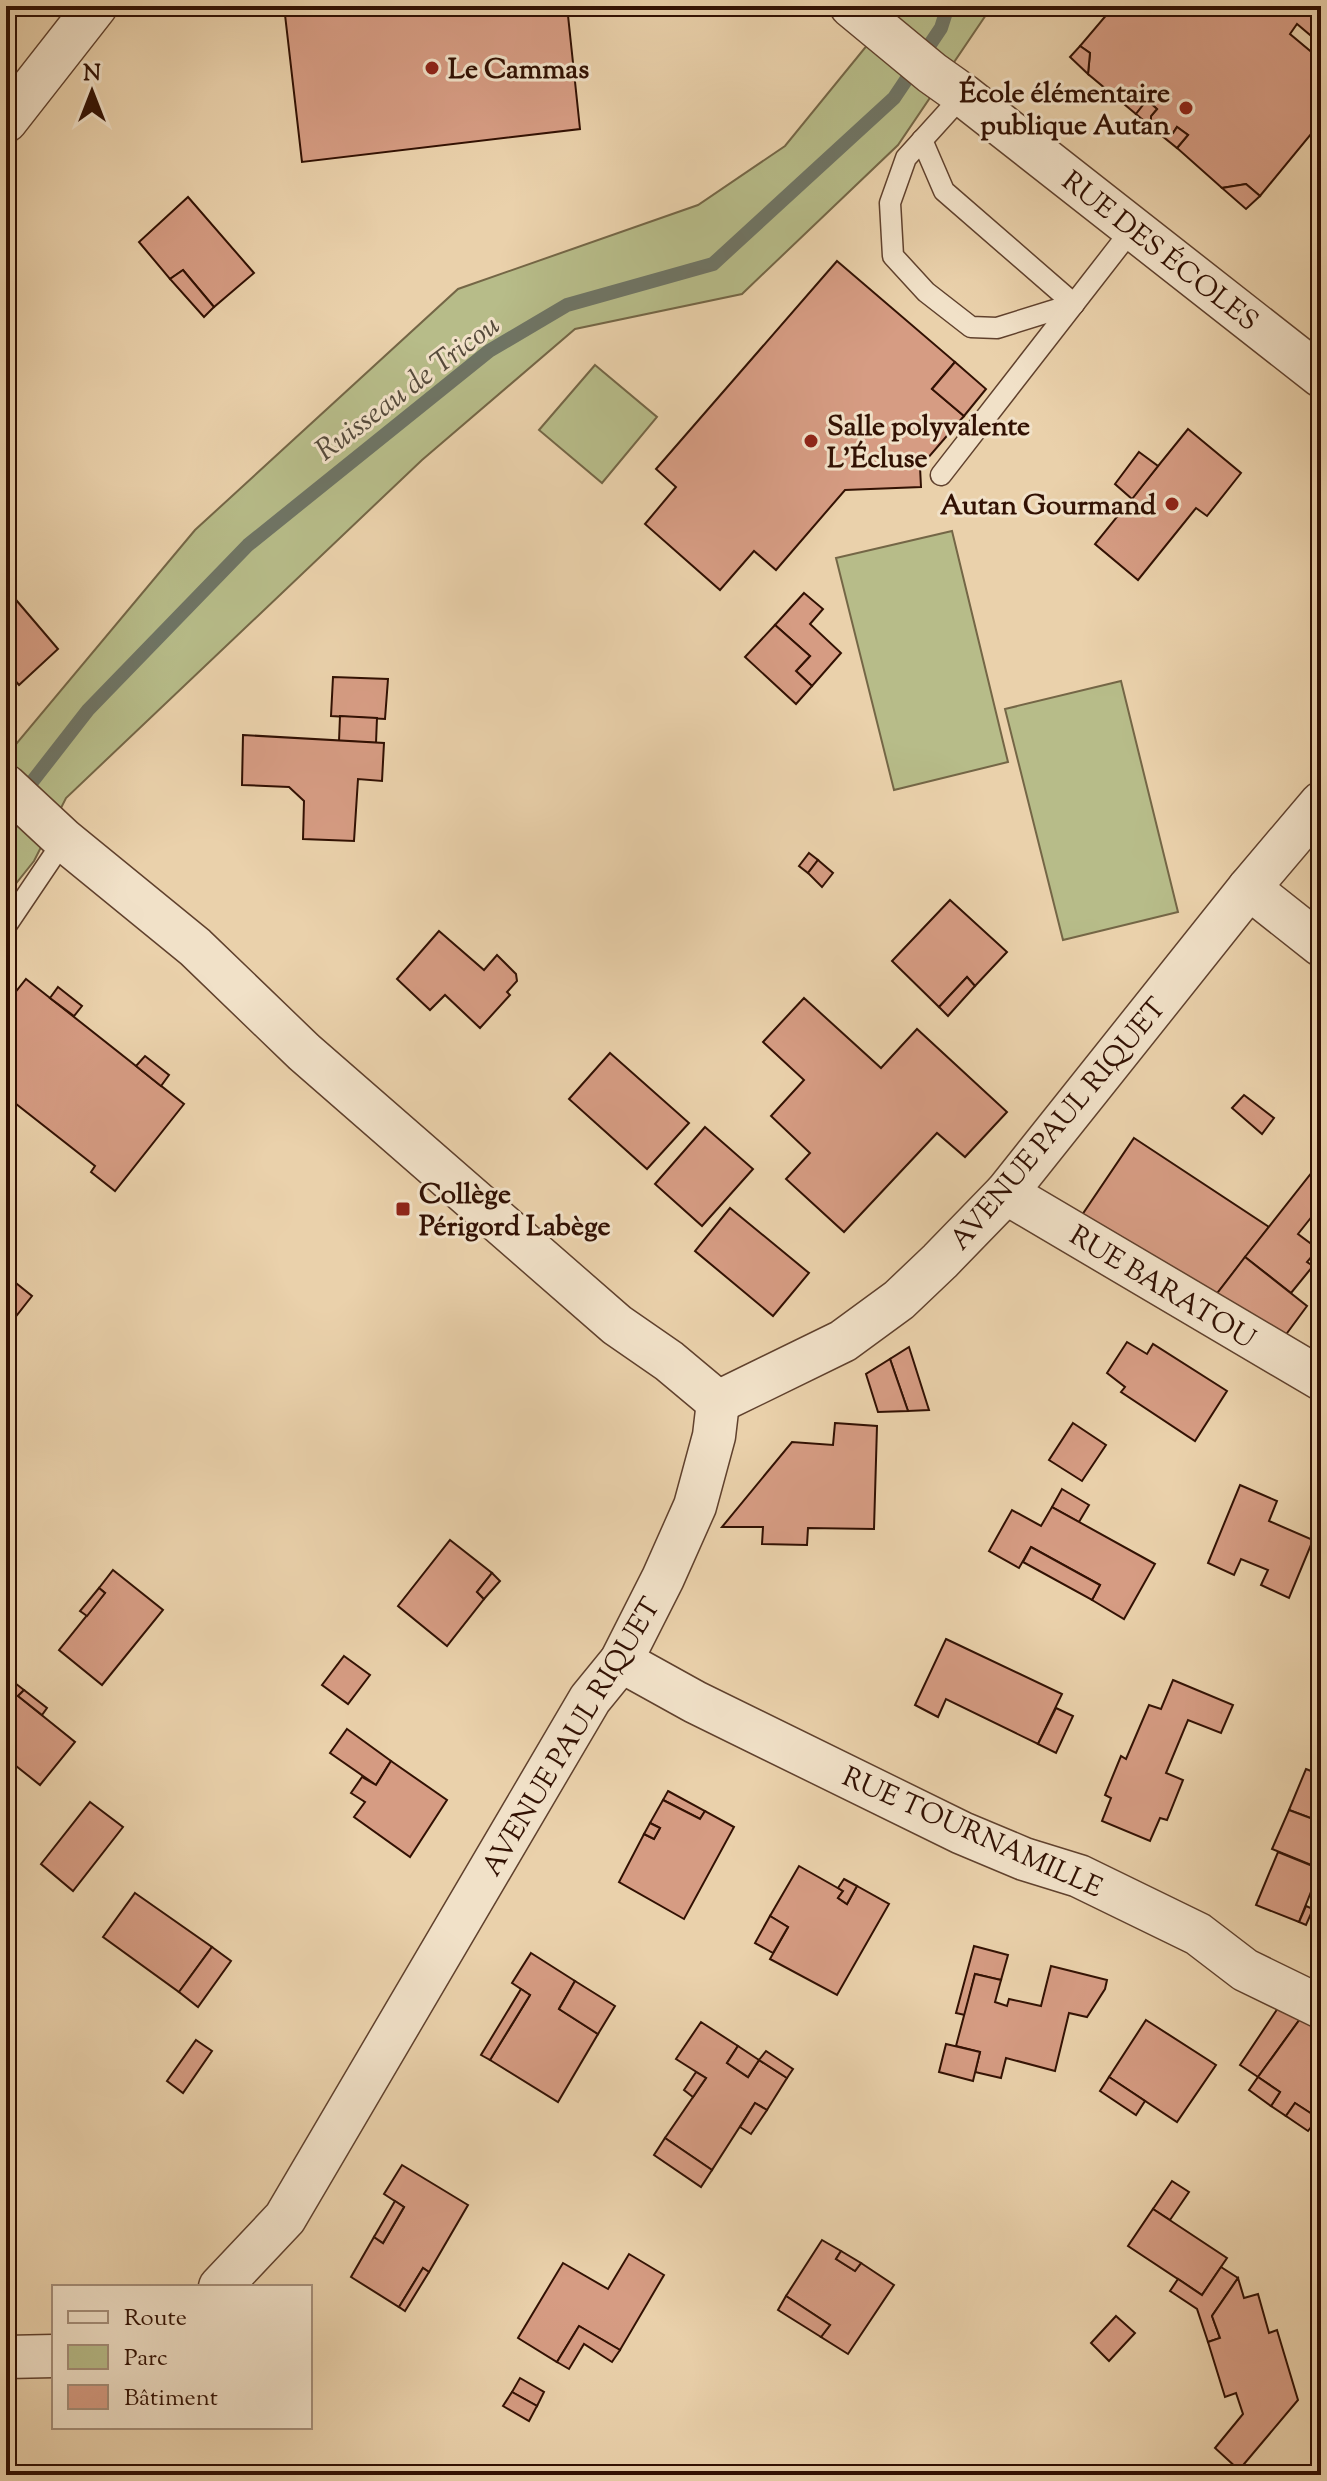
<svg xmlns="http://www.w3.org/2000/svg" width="1327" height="2481" font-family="'Sorts Mill Goudy',serif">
<rect width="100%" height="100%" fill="#ead1ab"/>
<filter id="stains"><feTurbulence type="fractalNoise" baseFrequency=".0025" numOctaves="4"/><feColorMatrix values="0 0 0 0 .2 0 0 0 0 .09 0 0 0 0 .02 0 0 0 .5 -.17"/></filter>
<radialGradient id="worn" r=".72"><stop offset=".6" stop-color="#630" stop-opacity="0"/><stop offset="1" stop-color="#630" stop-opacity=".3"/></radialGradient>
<g fill="#b7bc89" stroke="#746646" stroke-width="2">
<polygon points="899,6 992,6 898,145 742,294 575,329 422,460 66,798 34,861 6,896 6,756 195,530 458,289 698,205 785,146"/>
<polygon points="595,365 657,417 602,483 539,430"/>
<polygon points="952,531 1008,762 894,790 836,558"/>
<polygon points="1121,681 1178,912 1063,940 1005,709"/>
</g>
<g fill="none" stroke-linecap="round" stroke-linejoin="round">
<polyline stroke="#6f7565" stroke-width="14" points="21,796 88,710 248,545 489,351 567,305 713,264 894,98 941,28 948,6"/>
</g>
<g fill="#d69c83" stroke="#321103" stroke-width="2">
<polygon points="284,6 567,6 580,129 302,162"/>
<polygon points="1092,6 1114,6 1105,16"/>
<polygon points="1114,6 1314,6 1312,9 1321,16 1321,34 1316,40 1297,24 1290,34 1321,60 1321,122 1260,196 1246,184 1222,188 1177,148 1188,135 1177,127 1173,133 1161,135 1151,127 1151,116 1157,109 1147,100 1136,114 1088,74 1090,53 1080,46"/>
<polygon points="1080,46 1090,53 1088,74 1070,57"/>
<polygon points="1147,100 1157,109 1151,116 1151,127 1136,114"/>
<polygon points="1177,127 1188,135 1177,148 1161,135 1173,133"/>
<polygon points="1246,184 1260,196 1246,209 1222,188"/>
<polygon points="188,197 254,273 214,307 183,270 170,279 139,242"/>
<polygon points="837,261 955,362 932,389 964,416 920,467 921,487 845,490 776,570 754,551 720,590 645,524 676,487 656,469"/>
<polygon points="183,270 214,307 204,317 170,279"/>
<polygon points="955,362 986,389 964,416 932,389"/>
<polygon points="1188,429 1241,473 1207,516 1196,508 1138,580 1095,544"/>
<polygon points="1139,452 1158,466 1132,499 1115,484"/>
<polygon points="804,593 823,609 810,624 841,653 812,686 796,671 810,656 775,625"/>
<polygon points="11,594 58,649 19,685 6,670 6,599"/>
<polygon points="775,625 810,656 796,671 812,686 796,704 745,657"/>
<polygon points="333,677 388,679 385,719 331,716"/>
<polygon points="340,716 377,718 376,743 339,741"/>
<polygon points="243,735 384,743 382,781 358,779 354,841 303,839 304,801 289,787 242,785"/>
<polygon points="809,853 818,860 808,873 799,866"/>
<polygon points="818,860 833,873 822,887 808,873"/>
<polygon points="950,900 1007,952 975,986 967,977 939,1007 892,961"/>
<polygon points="439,931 484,970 497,955 516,974 517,981 507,992 510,995 480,1028 445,995 430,1010 397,979"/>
<polygon points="967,977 975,986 948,1016 939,1007"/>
<polygon points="26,979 184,1104 115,1191 91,1172 95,1166 6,1096 6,1004"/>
<polygon points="58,987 82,1006 74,1016 50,998"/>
<polygon points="804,998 881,1068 917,1029 1007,1112 965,1157 937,1133 844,1232 786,1179 810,1153 771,1116 804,1080 763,1042"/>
<polygon points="610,1053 689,1123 647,1169 569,1099"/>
<polygon points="145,1056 169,1075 161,1086 136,1066"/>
<polygon points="1244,1095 1274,1118 1262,1134 1232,1108"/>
<polygon points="705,1127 753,1169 702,1226 655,1184"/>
<polygon points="1134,1138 1269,1227 1212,1300 1082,1215"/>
<polygon points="1320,1162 1321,1205 1298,1234 1318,1249 1307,1262 1313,1266 1291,1293 1245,1257"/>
<polygon points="730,1208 809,1273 773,1316 695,1251"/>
<polygon points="1245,1257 1307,1306 1279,1344 1212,1300"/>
<polygon points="6,1275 32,1296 6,1329"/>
<polygon points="1127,1342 1147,1354 1153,1344 1227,1391 1195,1441 1121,1392 1125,1387 1107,1373"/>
<polygon points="909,1347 929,1410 908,1411 890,1359"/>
<polygon points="890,1359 908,1411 878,1412 866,1374"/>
<polygon points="835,1423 877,1426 874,1529 808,1528 807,1545 762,1544 763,1527 722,1527 792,1442 833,1445"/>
<polygon points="1073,1423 1106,1445 1082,1481 1049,1460"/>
<polygon points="1240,1485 1277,1501 1269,1521 1313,1540 1289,1598 1261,1585 1268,1570 1241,1559 1234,1575 1208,1563"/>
<polygon points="1062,1489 1089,1505 1079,1522 1052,1507"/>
<polygon points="1052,1507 1155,1564 1124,1619 1092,1600 1100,1585 1031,1547 1019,1568 989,1551 1012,1510 1041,1526"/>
<polygon points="450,1540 492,1573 477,1592 484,1599 447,1646 398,1606"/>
<polygon points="1031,1547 1100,1585 1092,1600 1023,1562"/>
<polygon points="113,1570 163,1610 102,1685 59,1650 105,1593 99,1588"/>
<polygon points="492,1573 500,1581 484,1599 477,1592"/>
<polygon points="99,1588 105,1593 87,1616 80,1611"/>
<polygon points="946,1639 1062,1694 1038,1744 946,1699 938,1717 915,1705"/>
<polygon points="344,1656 370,1675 348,1704 322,1685"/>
<polygon points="6,1676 24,1690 18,1696 75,1742 40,1785 6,1758"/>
<polygon points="1173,1680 1233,1705 1221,1733 1188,1720 1166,1773 1183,1780 1167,1820 1160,1818 1150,1841 1102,1821 1111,1798 1105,1795 1121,1756 1126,1759 1149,1705 1161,1709"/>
<polygon points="24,1690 47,1708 42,1715 18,1696"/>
<polygon points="1056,1708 1073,1716 1056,1753 1038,1744"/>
<polygon points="347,1729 391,1761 376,1785 330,1753"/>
<polygon points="391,1761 447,1800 410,1857 354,1817 365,1802 351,1793 362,1777 376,1785"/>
<polygon points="1306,1769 1321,1775 1321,1822 1289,1810"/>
<polygon points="668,1791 705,1811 700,1819 663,1800"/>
<polygon points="663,1800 700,1819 705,1811 734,1827 684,1919 619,1882 644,1834 654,1839 660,1828 650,1823"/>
<polygon points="90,1802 123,1827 73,1891 41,1864"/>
<polygon points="1289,1810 1321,1822 1321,1869 1272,1849"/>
<polygon points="650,1823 660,1828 654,1839 644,1834"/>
<polygon points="1278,1852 1320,1869 1299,1922 1256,1905"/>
<polygon points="799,1866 843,1891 838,1898 847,1904 857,1886 889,1904 837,1995 770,1959 788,1927 770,1916"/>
<polygon points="844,1879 857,1886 847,1904 838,1898 843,1891 838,1888"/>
<polygon points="135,1893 212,1947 179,1992 103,1937"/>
<polygon points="1306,1906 1313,1909 1306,1925 1299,1922"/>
<polygon points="770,1916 788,1927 773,1953 755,1943"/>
<polygon points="974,1946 1008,1955 1001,1980 975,1974 965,2015 956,2013"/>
<polygon points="212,1947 231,1961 198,2007 179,1992"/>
<polygon points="531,1953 575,1981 559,2009 598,2034 558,2102 490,2060 530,1995 512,1983"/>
<polygon points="1051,1966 1107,1980 1105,1989 1087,2017 1069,2013 1055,2071 1006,2058 1001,2078 975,2072 980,2052 956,2046 975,1974 1001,1980 995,2002 1007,2006 1009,1999 1041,2006"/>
<polygon points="575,1981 615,2006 598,2034 559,2009"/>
<polygon points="521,1989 530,1995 490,2060 481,2055"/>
<polygon points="1278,2008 1300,2019 1258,2077 1240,2065"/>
<polygon points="1300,2019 1321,2029 1321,2112 1318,2118 1295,2103 1286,2116 1271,2106 1280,2092 1258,2077"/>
<polygon points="1146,2020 1216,2065 1177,2122 1109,2077"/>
<polygon points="701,2022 738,2046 727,2063 748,2077 759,2060 787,2078 767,2110 755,2103 712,2170 665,2138 706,2078 676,2059"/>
<polygon points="196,2040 212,2051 183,2093 167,2081"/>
<polygon points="946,2044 980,2052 973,2081 939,2072"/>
<polygon points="738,2046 759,2060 748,2077 727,2063"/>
<polygon points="766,2051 793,2069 787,2078 759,2060"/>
<polygon points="696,2072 706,2078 693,2097 684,2090"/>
<polygon points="1109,2077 1145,2101 1136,2115 1100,2091"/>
<polygon points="1258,2077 1280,2092 1271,2106 1249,2090"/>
<polygon points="755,2103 767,2110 751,2134 740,2127"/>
<polygon points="1295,2103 1318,2118 1308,2131 1286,2116"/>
<polygon points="665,2138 712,2170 701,2187 654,2155"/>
<polygon points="402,2165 468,2205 429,2272 423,2268 399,2307 351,2277 374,2237 383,2243 404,2207 384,2194"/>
<polygon points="1172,2181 1189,2192 1170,2220 1153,2209"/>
<polygon points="395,2201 404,2207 383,2243 374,2237"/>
<polygon points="1153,2209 1227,2258 1202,2295 1128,2246"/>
<polygon points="822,2240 841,2251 836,2259 855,2271 861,2263 894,2285 848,2354 821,2337 830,2325 786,2296"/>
<polygon points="841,2251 861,2263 855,2271 836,2259"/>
<polygon points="629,2254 664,2275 620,2350 579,2326 557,2362 518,2338 563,2263 608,2289"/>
<polygon points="1221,2267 1238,2278 1212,2316 1220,2338 1208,2342 1197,2309 1170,2291 1178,2279 1202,2295"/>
<polygon points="423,2268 429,2272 405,2311 399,2307"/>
<polygon points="1238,2278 1244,2298 1258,2294 1269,2333 1277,2330 1298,2400 1239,2470 1215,2448 1243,2414 1236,2393 1225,2397 1208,2342 1220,2338 1212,2316"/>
<polygon points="786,2296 830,2325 821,2337 778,2310"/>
<polygon points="1116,2316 1135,2333 1109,2361 1091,2343"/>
<polygon points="579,2326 620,2350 612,2362 584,2344 569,2369 557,2362"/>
<polygon points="520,2378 544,2392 537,2406 512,2392"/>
<polygon points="512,2392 537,2406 529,2421 503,2406"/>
</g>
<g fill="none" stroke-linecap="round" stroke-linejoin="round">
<g stroke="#60412d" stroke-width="23">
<g id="service">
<polyline points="963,95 906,158 890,203 893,256 926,292 971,327 997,328 1074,304"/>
<polyline points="922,140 944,191 1074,304"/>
<polyline points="941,475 1133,228"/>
<polyline points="6,926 64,840"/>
</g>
</g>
<g stroke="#60412d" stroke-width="45">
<g id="minor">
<polyline points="851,6 932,73 963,95 1321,376"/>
<polyline points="6,121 96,6"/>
<polyline points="6,786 64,840 195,947 304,1052 617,1325 669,1361 718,1402"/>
<polyline points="1249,888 1321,945"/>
<polyline points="1006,1193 1321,1379"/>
<polyline points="718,1402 843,1341 899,1300 940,1261 1006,1193 1249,888 1321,803"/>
<polyline points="621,1661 695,1702 962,1833 1024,1859 1079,1876 1198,1934 1245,1970 1321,2007"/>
<polyline points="220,2287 285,2218 590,1699 621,1661 663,1578 695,1506 714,1436 718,1402"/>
<polyline points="6,2357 54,2356"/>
</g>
</g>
<use href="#service" stroke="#f1e1c8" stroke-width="20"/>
<use href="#minor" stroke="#f1e1c8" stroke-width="42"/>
</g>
<g fill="#8f2418" stroke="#f1e1c8" stroke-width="3">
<circle cx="432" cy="68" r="8"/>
<circle cx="1186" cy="108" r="8"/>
<circle cx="811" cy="441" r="8"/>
<circle cx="1172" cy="504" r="8"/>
<rect x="395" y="1201" width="16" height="16" rx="4"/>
</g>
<g text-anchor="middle" stroke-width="6" stroke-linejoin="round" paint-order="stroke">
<g font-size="28" font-weight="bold" fill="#321103" stroke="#f1e1c8" text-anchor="start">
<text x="448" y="78">Le Cammas</text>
<text x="1170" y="102" text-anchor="end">École élémentaire<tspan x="1170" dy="32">publique Autan</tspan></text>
<text x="827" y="435">Salle polyvalente<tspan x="827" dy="32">L'Écluse</tspan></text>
<text x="1156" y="514" text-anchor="end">Autan Gourmand</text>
<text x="419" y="1203">Collège<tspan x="419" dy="32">Périgord Labège</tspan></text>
</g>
<g font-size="28" fill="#321103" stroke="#f1e1c8">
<text transform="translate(1161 250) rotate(38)" y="10">RUE DES ÉCOLES</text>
<text transform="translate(1057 1123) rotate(-50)" y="10">AVENUE PAUL RIQUET</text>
<text transform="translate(1163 1286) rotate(31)" y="10">RUE BARATOU</text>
<text transform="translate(570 1736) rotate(-59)" y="10">AVENUE PAUL RIQUET</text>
<text transform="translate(973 1831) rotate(24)" y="10">RUE TOURNAMILLE</text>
</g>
<g font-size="30" font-style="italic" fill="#564b3c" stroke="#f1e1c8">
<text transform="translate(407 387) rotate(-37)" y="10">Ruisseau de Tricou</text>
</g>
</g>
<rect width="1327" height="2481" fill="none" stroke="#ead1ab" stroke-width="32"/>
<rect x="8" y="8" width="1311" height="2465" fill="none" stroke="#321103" stroke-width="4"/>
<rect x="16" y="16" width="1295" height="2449" fill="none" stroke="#321103" stroke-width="2"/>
<rect x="52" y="2285" width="260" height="144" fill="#f1e1c8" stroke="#a58e79" stroke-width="2"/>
<rect x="68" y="2311" width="40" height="12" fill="#f1e1c8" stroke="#a58e79" stroke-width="2"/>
<text x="124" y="2325" font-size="24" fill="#321103">Route</text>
<rect x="68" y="2345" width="40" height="24" fill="#b7bc89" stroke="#a58e79" stroke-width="2"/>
<text x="124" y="2365" font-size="24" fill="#321103">Parc</text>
<rect x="68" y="2385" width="40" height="24" fill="#d69c83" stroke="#a58e79" stroke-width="2"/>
<text x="124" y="2405" font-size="24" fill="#321103">Bâtiment</text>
<g transform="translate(92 92)" stroke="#f1e1c8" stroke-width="6" paint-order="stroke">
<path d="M0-6L14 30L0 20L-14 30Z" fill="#321103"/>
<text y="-12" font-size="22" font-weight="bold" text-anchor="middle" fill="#321103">N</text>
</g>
<rect width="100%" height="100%" filter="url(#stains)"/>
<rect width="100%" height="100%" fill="url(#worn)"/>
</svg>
